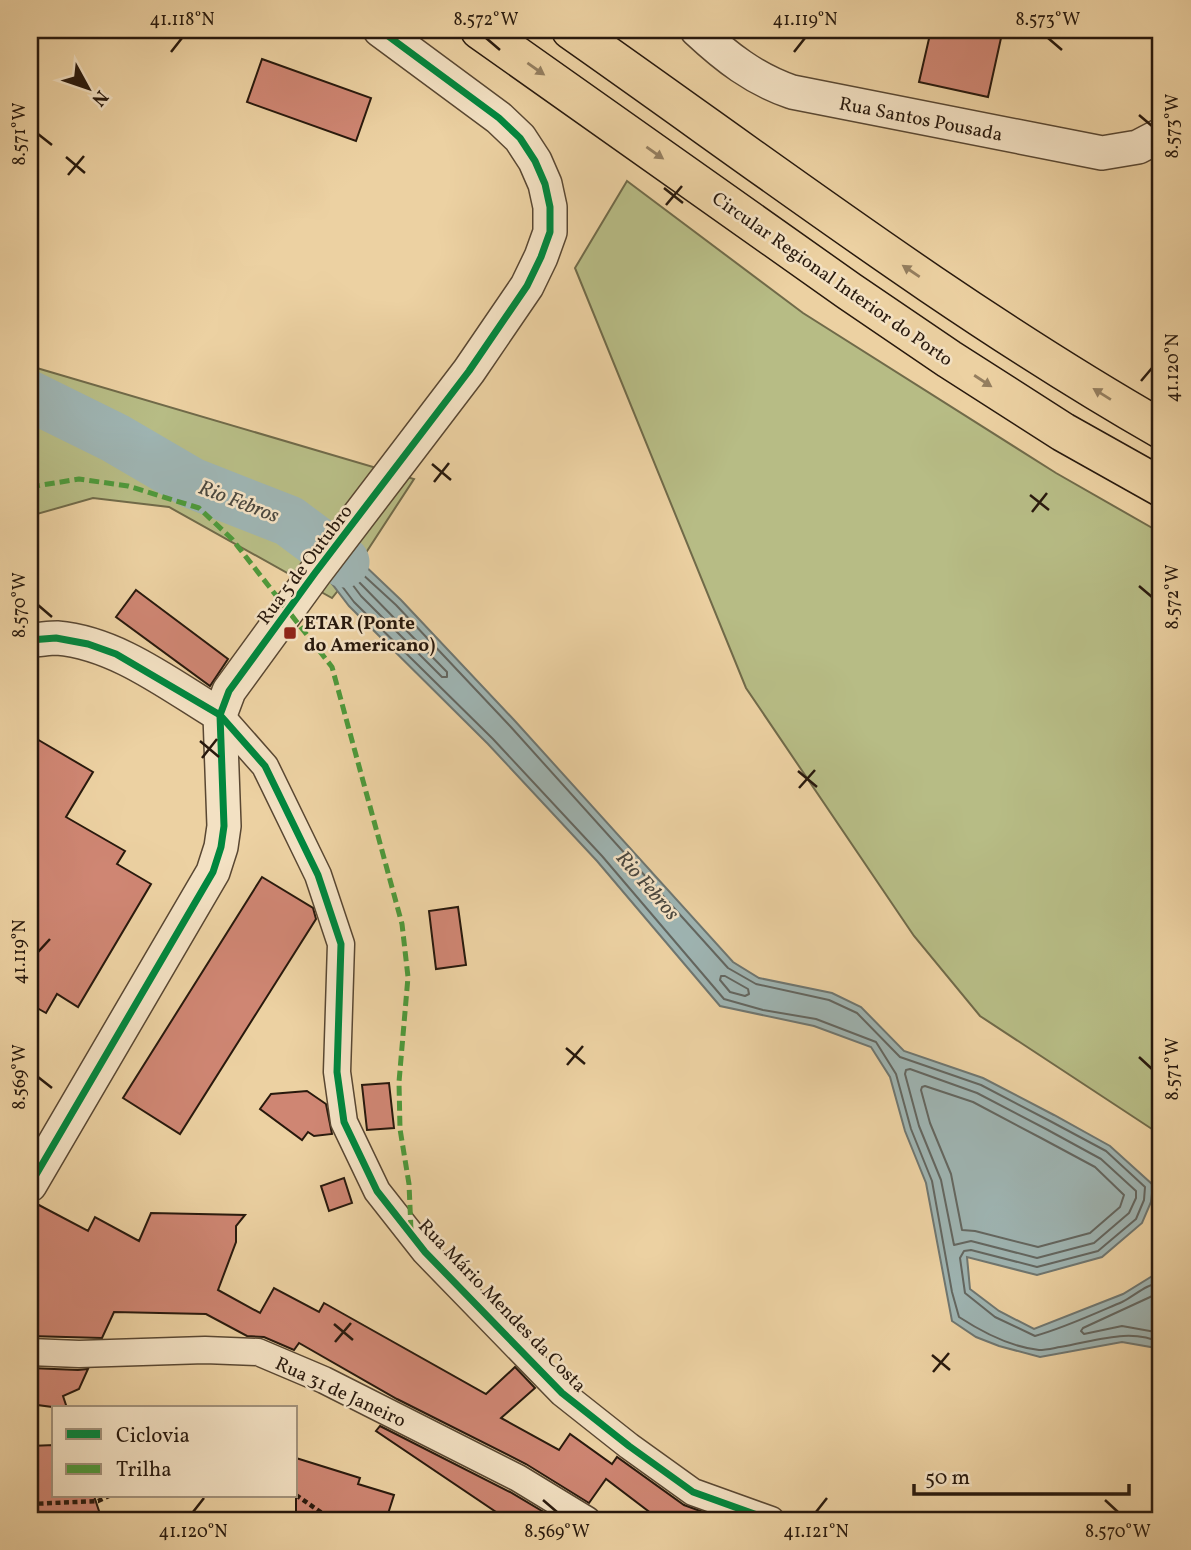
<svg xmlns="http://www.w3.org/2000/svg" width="1191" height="1550" font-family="Vollkorn,serif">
<rect width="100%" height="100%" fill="#ecd1a2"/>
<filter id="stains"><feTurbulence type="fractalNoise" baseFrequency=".00286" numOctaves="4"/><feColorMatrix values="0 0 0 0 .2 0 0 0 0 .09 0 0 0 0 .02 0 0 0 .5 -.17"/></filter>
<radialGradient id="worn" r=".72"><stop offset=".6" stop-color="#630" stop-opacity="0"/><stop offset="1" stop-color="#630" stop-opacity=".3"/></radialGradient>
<g fill="#b7bc85" stroke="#706a49" stroke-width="2">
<polygon points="627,181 803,313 1056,473 1161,533 1161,1135 980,1016 914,936 746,688 575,268"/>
<polygon points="30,366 414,479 356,568 332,598 169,507 93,498 30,516"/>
</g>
<polygon fill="#9eb4b2" stroke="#6f7670" stroke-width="2" points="300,520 360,561 401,600 515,721 733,962 759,978 832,993 861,1007 904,1051 983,1078 1054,1115 1110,1146 1153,1185 1151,1202 1142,1223 1102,1257 1037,1275 967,1257 970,1289 999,1311 1034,1329 1123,1294 1154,1275 1161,1276 1161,1356 1156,1348 1122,1342 1040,1357 999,1346 976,1337 952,1321 926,1183 905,1131 890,1077 871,1047 814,1026 720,1006 597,861 488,744 349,606 294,534 289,521"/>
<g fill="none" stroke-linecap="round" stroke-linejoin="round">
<g stroke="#636660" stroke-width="2">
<path d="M348,561l48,44 114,121 218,242 28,16 73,16 28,13 43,44 81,28 69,36 56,30 39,36 -1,13 -8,19 -38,32 -61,16 -66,-17 -7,1 -4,7 5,35 30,24 40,19c29,-8 59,-22 87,-34 12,-6 26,-19 39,-19"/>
<path d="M335,577l19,25 139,137 109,117 122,143 39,11 53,9 60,23 20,32 15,55 21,52 20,111 7,25c23,15 52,30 80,33 7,0 15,-2 21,-3 33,-5 70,-20 101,-4"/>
<polygon points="353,579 357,580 447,672 447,677 442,677 361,596 352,584"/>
<polygon points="721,976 725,976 748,989 749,994 745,996 730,992 720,980"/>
<polygon points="910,1069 977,1093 1046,1129 1101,1159 1136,1191 1136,1198 1129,1213 1094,1243 1037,1258 971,1241 954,1245 941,1180 919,1126 905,1074 906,1070"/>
<polygon points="925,1086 973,1102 1041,1138 1095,1167 1124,1195 1120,1207 1090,1233 1038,1247 975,1231 962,1230 951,1174 930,1123 921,1090 922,1087"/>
<polyline points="1161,1292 1083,1328 1081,1331 1084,1334 1122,1326 1161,1333"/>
</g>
<polyline stroke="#9eb4b2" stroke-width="51" points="30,396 115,438 192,483 289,521 344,562"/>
</g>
<g fill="#cf8673" stroke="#28190d" stroke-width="2">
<polygon points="931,30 966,30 1001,38 988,97 919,82"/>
<polygon points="262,59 371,98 356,141 247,102"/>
<polygon points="136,590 228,659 210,686 116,617"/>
<polygon points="30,735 93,772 66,817 125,851 117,864 151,884 78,1007 57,994 46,1013 30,1004"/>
<polygon points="262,877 313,908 316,919 180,1134 123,1098"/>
<polygon points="458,907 466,965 436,969 429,911"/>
<polygon points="389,1083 394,1128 367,1130 362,1085"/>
<polygon points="307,1091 326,1104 332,1134 314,1136 308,1132 302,1140 260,1109 271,1094"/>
<polygon points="344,1178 352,1203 329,1211 321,1186"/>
<polygon points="35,1203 88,1231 95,1217 139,1241 151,1213 245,1215 236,1226 236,1242 218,1290 260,1313 274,1288 319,1312 324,1303 486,1394 515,1367 535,1388 501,1418 559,1450 570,1434 612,1464 617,1457 684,1505 725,1520 660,1520 606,1479 589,1503 526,1464 397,1399 299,1343 294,1350 264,1337 247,1336 206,1314 114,1312 102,1338 30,1336 30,1204"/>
<polygon points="30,1368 78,1370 88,1369 79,1389 63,1396 67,1408 60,1408 30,1404"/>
<polygon points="380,1426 510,1492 557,1520 508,1520 376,1431"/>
<polygon points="54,1445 54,1496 94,1496 102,1520 35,1520 32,1477 30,1477 30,1446"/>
<polygon points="296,1458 360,1478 358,1484 394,1495 386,1520 296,1520"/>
</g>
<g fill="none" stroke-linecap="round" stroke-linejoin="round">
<g stroke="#594732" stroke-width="29">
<g id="minor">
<polyline points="220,715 265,766 318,875 341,944 337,1072 344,1122 377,1191 425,1252 562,1393 629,1446 693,1492 771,1520"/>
<polyline points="30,1352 79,1354 205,1350 258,1352 324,1380 518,1478 587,1520"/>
</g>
</g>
<g stroke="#594732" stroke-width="36">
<g id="tertiary">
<path d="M697,30c29,27 57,49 95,62l310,61 36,-6 23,-12"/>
<path d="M30,640c9,0 18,-2 27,-2 60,5 113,47 163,77"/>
<polyline points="30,1185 213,872 221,847 224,826 220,715 229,691 315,573 469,371 527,286 541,257 550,232 550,207 545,184 535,161 520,138 499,118 380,30"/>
</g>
</g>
<g stroke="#28190d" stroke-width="41">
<g id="motorway">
<polyline points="480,30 849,291 949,359 1063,432 1161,487"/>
<path d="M571,30c194,136 384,281 590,399"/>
</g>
</g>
<g stroke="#28190d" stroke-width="4.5" stroke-dasharray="5 3.5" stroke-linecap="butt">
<polyline points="296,1495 332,1520"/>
<polyline points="30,1504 98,1501 109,1496"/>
</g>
<use href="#minor" stroke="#f3e1c3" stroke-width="26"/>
<use href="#tertiary" stroke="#f3e1c3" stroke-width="33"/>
<use href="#motorway" stroke="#ecd1a2" stroke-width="38"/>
<polyline stroke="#4e993b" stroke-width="5" stroke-dasharray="10 5" stroke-linecap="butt" points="30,487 79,479 128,486 199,508 232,539 332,667 402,924 408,977 399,1082 400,1129 409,1184 411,1230"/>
<g stroke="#f3e1c3" stroke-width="11">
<g id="cycleway">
<polyline points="30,640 56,638 88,644 116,654 220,715 265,766 318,875 341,944 337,1072 344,1122 377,1191 425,1252 562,1393 629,1446 693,1492 771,1520"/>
<polyline points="30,1185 213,872 221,847 224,826 220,715 229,691 315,573 469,371 527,286 541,257 550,232 550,207 545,184 535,161 520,138 499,118 380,30"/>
</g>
</g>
<use href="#cycleway" stroke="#00873e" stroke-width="7"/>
</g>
<defs><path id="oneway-solid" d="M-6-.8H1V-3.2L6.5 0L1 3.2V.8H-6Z" transform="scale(1.75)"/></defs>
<g fill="#947e5f">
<use href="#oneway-solid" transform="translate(536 69) rotate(35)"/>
<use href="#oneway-solid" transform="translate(655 153) rotate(35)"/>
<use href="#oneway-solid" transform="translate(911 271) rotate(-146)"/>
<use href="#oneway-solid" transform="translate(983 381) rotate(33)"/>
<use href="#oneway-solid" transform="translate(1102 394) rotate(-148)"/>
</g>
<path fill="none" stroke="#28190d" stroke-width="2.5" d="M486,38l14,12M1048,38l14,12M171,52l11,-14M794,52l11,-14M1139,115l13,11M38,134l14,11M66,157l19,16M68,175l16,-19M664,188l19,15M666,205l16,-19M1141,381l11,-13M432,464l19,16M434,482l15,-19M1030,495l19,15M1032,512l15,-19M1139,586l13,11M38,605l14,12M200,741l19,16M202,758l15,-19M798,771l19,16M799,788l16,-18M38,952l12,-13M566,1048l19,16M1139,1057l13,12M567,1065l16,-19M38,1077l14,11M334,1324l19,16M335,1342l16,-19M932,1355l18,15M933,1372l16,-19M543,1500l14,12M1105,1500l13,12M193,1512l11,-14M816,1512l11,-14"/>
<rect fill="#8f2418" stroke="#f3e1c3" stroke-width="2.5" x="283" y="626" width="14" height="14" rx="3.5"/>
<g text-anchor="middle" stroke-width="5" stroke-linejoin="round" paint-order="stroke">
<g font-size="19" fill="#28190d" stroke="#f3e1c3">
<text transform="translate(921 118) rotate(11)" y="7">Rua Santos Pousada</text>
<text transform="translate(833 278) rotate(35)" y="7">Circular Regional Interior do Porto</text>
<text transform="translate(304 564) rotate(-53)" y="7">Rua 5 de Outubro</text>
<text transform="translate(503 1305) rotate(46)" y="7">Rua Mário Mendes da Costa</text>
<text transform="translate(341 1391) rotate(25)" y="7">Rua 31 de Janeiro</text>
</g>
<g font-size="19" font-weight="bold" fill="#28190d" stroke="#f3e1c3" text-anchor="start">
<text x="304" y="629">ETAR (Ponte<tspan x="304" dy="22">do Americano)</tspan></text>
</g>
<g font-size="21" font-style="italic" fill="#4b483f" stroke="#f3e1c3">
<text transform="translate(239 501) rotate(21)" y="7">Rio Febros</text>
<text transform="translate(648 885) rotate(49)" y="7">Rio Febros</text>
</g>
</g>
<rect width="1191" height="1550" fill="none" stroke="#ecd1a2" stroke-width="77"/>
<rect x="52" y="1406" width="245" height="91" fill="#f3e1c3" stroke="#a2917a" stroke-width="2"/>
<rect x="66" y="1429" width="35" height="10" fill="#00873e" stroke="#a2917a" stroke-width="2"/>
<text x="116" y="1442" font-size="21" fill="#28190d">Ciclovia</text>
<rect x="66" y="1464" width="35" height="10" fill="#4e993b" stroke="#a2917a" stroke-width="2"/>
<text x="116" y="1476" font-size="21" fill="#28190d">Trilha</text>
<g transform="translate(88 88) rotate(130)" stroke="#f3e1c3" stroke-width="5" paint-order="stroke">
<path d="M0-5L12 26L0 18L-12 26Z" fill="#28190d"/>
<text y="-10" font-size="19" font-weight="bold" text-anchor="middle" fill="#28190d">N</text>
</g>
<path d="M914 1484v10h215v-10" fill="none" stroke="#28190d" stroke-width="3.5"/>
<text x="925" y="1484" font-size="21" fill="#28190d" stroke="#f3e1c3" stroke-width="5" paint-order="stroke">50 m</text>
<rect x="38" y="38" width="1114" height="1474" fill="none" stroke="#28190d" stroke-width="2.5"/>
<g font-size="18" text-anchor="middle" fill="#28190d">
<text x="182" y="25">41.118°N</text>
<text x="486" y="25">8.572°W</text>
<text x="805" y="25">41.119°N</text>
<text x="1048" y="25">8.573°W</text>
<text transform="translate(1172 126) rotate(-90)" y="6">8.573°W</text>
<text transform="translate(19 134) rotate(-90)" y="6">8.571°W</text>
<text transform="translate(1172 368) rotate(-90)" y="6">41.120°N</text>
<text transform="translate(1172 597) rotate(-90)" y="6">8.572°W</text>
<text transform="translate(19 605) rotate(-90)" y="6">8.570°W</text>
<text transform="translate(19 952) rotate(-90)" y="6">41.119°N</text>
<text transform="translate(1172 1069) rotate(-90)" y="6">8.571°W</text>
<text transform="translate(19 1077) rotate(-90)" y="6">8.569°W</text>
<text x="193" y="1537">41.120°N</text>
<text x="557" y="1537">8.569°W</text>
<text x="816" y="1537">41.121°N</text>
<text x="1118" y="1537">8.570°W</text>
</g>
<rect width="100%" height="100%" filter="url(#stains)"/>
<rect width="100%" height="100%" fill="url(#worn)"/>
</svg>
